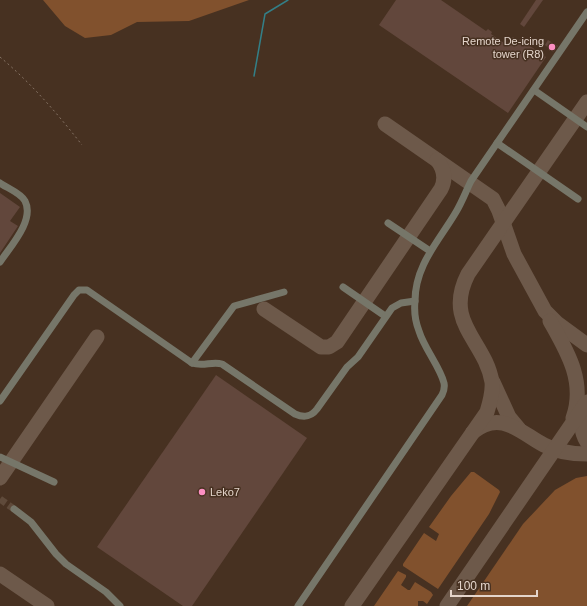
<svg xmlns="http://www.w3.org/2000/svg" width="587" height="606" font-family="Helvetica,sans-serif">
<rect width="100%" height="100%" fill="#473121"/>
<g fill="#81512d">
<polygon points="43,0 249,0 189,21 137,22 111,35 85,38 65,26"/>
<polygon points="471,472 474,472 499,490 500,492 489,514 438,589 403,566 403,564 424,533 436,541 439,534 429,527 451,496"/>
<polygon points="587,476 587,606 467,606 523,524 555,490 576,478"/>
<polygon points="398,571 406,575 406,577 401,585 408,590 410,590 415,582 431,592 433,595 427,604 423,601 418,601 418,606 374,606"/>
</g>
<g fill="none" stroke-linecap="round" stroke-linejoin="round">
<polyline stroke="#337f87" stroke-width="1.5" points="254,76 265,14 288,0"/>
<g stroke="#6d594a" stroke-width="15">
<polyline points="385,124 493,199 499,211 514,254 545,311 557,323 587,345"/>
<path d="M264,309l57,38h8l8,-5 104,-153c5,-10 3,-20 -4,-29"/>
<path d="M550,321c17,30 36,61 23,97"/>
<polyline points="493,382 509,417 519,429"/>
<path d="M583,408c-2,13 -3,22 4,34"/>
<path d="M473,432c28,-23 48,1 71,13 13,7 28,9 43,9"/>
<polyline points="0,478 97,337"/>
<polyline points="0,574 47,606"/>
<path d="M352,606l135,-194c3,-10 6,-20 5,-30 -7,-42 -49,-59 -24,-108l119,-172"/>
<polyline points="447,606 587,402"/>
</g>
</g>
<g fill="#62473c">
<polygon points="396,0 441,0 486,31 488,29 492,32 491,34 507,45 513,37 519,41 520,39 546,57 508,113 379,25"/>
<polygon points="536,0 543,0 524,27 520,24"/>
<polygon points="548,40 558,46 553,52 545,45"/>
<polygon points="0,193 20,207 10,221 18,226 0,253"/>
<polygon points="216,375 307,438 192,606 183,606 97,547"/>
</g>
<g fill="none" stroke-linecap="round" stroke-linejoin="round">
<polyline stroke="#5f4a3a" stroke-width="7" stroke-dasharray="7 3.5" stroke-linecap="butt" points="0,499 14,509"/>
<path stroke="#867365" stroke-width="1" stroke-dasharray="2 3" stroke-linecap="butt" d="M0,57c31,26 57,56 82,88"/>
<g stroke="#767669" stroke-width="7">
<polyline points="534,90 587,127"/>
<polyline points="497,143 578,199"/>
<path d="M0,183c7,5 21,10 25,18 10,19 -15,46 -25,61"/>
<polyline points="388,223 430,251"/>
<polyline points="343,287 385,316"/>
<polyline points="192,363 234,306 284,292"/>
<path d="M0,401l74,-106 5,-5h8l105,73c11,4 20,-2 30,1l73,50c9,4 16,3 22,-5l30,-42 11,-10 34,-49 9,-5 14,-2"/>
<polyline points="0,457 54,482"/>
<polyline points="14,509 31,522 56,554 66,564 106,592 120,606"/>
<path d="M298,606l144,-211c2,-4 3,-7 2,-12 -4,-16 -20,-35 -25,-52 -4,-10 -5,-20 -4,-30 0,-36 24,-60 41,-89 6,-10 10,-21 15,-31l116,-169"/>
</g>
</g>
<g fill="#fc8fc2" stroke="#473121" stroke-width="1.5">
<circle cx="552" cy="47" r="4"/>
<circle cx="202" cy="492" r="4"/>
</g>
<g text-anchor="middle" stroke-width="3" stroke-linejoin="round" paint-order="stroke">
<g font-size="11" fill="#e4d5cb" stroke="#473121" text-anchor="end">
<text x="544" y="45">Remote De-icing<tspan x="544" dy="13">tower (R8)</tspan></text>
<text x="210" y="496" text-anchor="start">Leko7</text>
</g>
</g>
<path d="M451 590v6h86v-6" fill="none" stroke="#e4d5cb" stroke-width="2"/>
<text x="457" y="590" font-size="12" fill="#e4d5cb" stroke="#473121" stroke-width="3" paint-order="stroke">100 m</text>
</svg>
